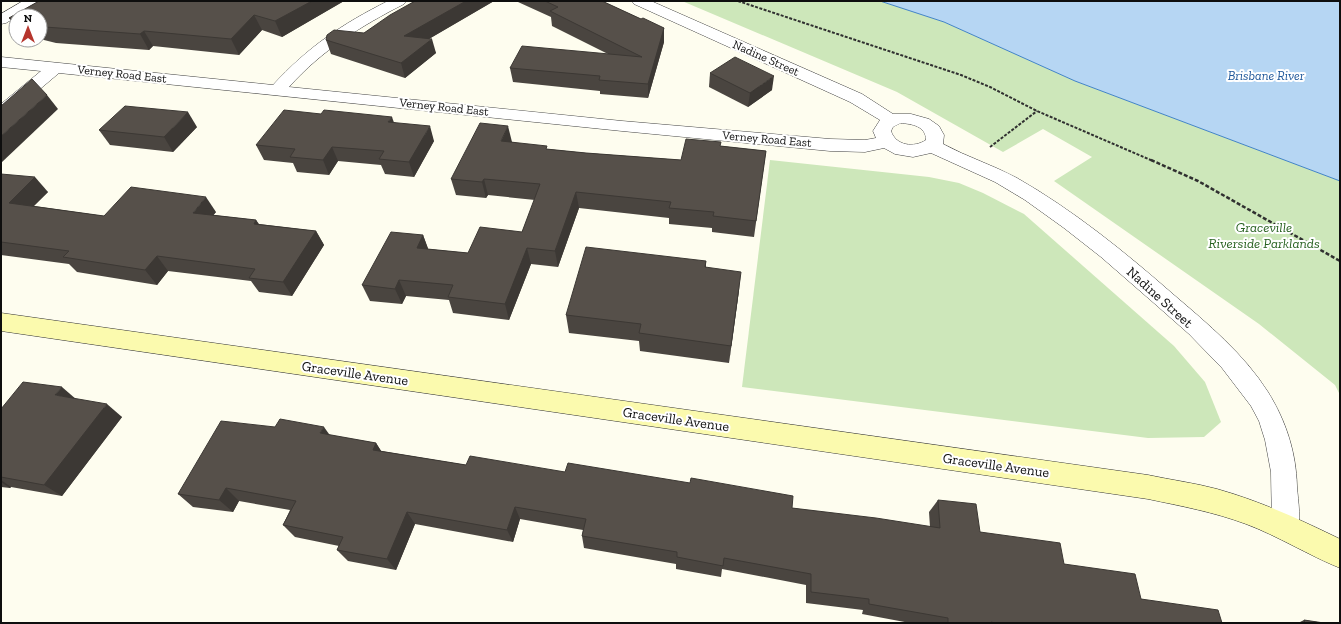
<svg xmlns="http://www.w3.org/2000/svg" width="1341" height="624" font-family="'Zilla Slab',serif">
<rect width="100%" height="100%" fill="#fefdef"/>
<g fill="#cde7ba">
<polygon points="682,1 880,1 944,22 1075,81 1340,181 1340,395 1335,385 1259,324 1054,181 1092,157 1043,129 1003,152 897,92"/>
<polygon points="770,160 929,177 959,183 983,193 1024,214 1174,346 1205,382 1221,422 1204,437 1148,438 742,387"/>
</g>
<polygon fill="#b6d6f3" stroke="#4183c6" points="880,1 1340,1 1340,181 1075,81 944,22"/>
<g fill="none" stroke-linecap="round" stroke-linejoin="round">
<g stroke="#414141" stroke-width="1">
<g id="minor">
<polygon points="23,1 40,1 38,4 6,23 1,24 1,14"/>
<path d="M388,1h18l-2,3c-43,22 -82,46 -115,83l333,34 208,18 35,1 11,-2 -3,-7 7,-11 -30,-18 -216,-98 -2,-3h19l211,93 31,20h18l18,5 10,7 5,9 -1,9c24,13 50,21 74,34 56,32 108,74 157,117 34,29 70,59 94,97 18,29 28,60 29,94 1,16 5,35 -1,50l-10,4 -10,-4 -4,-9 -1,-55 -6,-32 -6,-19 -8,-15 -29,-38 -33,-34 -34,-30 -54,-47 -37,-29 -39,-28 -30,-18 -64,-29 -18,4 -18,-3 -11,-6 -19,4 -35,-1 -208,-20 -563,-58 -52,44 -6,1v-14l40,-33 -40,-4v-10l272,28c35,-38 69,-61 115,-84zM901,123c11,1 25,3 25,17 -12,8 -30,6 -35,-9l2,-4z"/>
</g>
</g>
<g stroke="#303030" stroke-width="1">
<path id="secondary" d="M1,313l1147,162c23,5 47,8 69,14 43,12 84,31 123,50v29c-32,-13 -62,-32 -94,-44 -32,-12 -65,-18 -98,-25l-1147,-168z"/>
</g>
<g stroke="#303030" stroke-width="2" stroke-dasharray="3 1.5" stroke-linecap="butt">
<polyline points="738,1 961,75 990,87 1037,111 1153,161"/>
<polyline points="990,147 1037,111"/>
</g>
<polyline stroke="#303030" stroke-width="2.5" stroke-dasharray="4 2" stroke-linecap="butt" points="1151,160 1198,181 1340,261"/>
<use href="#minor" fill="#fff" fill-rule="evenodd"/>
<use href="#secondary" fill="#fbfaae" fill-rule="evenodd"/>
</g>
<g fill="#4a4540">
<polygon points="39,1 344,1 282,37 262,30 239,55 153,46 149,50 56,43 40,39 40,16 16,16 16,28 9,18"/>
<polygon points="415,1 494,1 429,39 436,53 405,78 331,54 326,40 364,33"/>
<polygon points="517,1 602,1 641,19 664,28 664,42 648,98 600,94 600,91 513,82 510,68 608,54 552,26 551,17 518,2"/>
<polygon points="710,73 772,90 748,107 709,87"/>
<polygon points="394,122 434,141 414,177 385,174 381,165 338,161 329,175 297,172 293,163 264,160 256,145"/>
<polygon points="197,127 173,152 110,145 99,130"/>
<polygon points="512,142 547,149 586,153 681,160 721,146 766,151 754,237 712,232 712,228 669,224 669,218 579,208 558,267 531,264 509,320 453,313 449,300 406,296 402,304 370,301 362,285 423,235 428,249 468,253 522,232 535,200 488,195 486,198 456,195 451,179"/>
<polygon points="1,174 48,192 34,206 104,216 216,212 213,215 256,220 259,224 316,231 324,245 292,296 259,292 251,281 168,271 157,285 77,272 69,264 1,255"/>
<polygon points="706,261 706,267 739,290 729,363 640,351 639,341 569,333 566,315"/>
<polygon points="76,399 122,417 62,496 11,487 10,488 1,487 1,409"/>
<polygon points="275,427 329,435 376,443 381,451 466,465 565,472 792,508 930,527 929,512 938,500 980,532 1064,564 1141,599 1222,623 910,623 862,614 863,610 806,603 806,585 722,569 721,577 676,569 676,564 584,548 582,536 583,530 520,519 513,542 415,524 396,570 348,561 337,550 339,546 295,537 283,525 290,510 239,501 233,512 193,507 178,494"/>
<polygon points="1304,620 1324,623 1298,623"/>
</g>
<g fill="#3c3834">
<polygon points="312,1 344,1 282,37 275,21"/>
<polygon points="466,1 494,1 408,51 404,36"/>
<polygon points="254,15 262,30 239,55 231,39"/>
<polygon points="664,28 664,42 648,98 648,84"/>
<polygon points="144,31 153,46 149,50 140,34"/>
<polygon points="432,39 436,53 405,78 401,63"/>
<polygon points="774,76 772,90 748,107 750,93"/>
<polygon points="47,95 58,109 1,163 1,136"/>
<polygon points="188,112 197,127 173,152 164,137"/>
<polygon points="392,117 397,131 388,122"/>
<polygon points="430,126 434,141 414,177 409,162"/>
<polygon points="508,126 512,142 505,157 501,141"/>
<polygon points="332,147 338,161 329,175 323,160"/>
<polygon points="35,177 48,192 22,217 9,203"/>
<polygon points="484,179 488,195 486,198 482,182"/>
<polygon points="576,192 579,208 558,267 555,251"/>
<polygon points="206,197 216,212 203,228 193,213"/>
<polygon points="256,220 265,235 254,224"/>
<polygon points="316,231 324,245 292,296 283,282"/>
<polygon points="423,235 429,251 417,248"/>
<polygon points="527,248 531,264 509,320 505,304"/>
<polygon points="157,256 168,271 157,285 145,270"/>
<polygon points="741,272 739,290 729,363 731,346"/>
<polygon points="399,280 406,296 402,304 395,289"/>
<polygon points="62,387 77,400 55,395"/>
<polygon points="107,404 122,417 62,496 44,485"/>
<polygon points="324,427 334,441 320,433"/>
<polygon points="376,443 385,457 373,450"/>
<polygon points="1,480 11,487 10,488 1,482"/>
<polygon points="226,488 239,501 233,512 219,500"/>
<polygon points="515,507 520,519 513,542 507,530"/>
<polygon points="407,512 415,524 396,570 387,559"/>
</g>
<g fill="#56504a" stroke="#3c3834">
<polygon points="39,1 312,1 275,21 254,15 231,39 144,31 140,34 45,27 40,26 40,16 16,16 16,20 9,18"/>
<polygon points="415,1 466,1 404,36 432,39 401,63 326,40 327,35 334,30 364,33 390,15"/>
<polygon points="545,1 602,1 641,19 643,18 664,28 648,84 599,80 600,76 510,68 522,46 642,57 550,11 558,7"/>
<polygon points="735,57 774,76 750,93 710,73"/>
<polygon points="32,79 47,95 1,136 1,106"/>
<polygon points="125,106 188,112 164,137 99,130"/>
<polygon points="284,110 321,114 324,110 392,117 388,122 430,126 409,162 379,159 384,151 332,147 323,160 290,157 295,149 256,145"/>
<polygon points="480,123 508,126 501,141 547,146 546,149 586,153 681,160 686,139 721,142 720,146 766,151 756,221 713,216 714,212 669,208 671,202 576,192 555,251 527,248 505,304 448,297 453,285 399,280 395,289 362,285 391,232 423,235 417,248 468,253 480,227 522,232 540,184 484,179 482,182 451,179"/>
<polygon points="1,174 35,177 9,203 104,216 131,187 206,197 193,213 256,220 254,224 316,231 283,282 249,278 255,269 157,256 145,270 63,257 69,251 1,242"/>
<polygon points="586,247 706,261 705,267 741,272 731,346 639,333 641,324 566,315"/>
<polygon points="23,382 62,387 55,395 107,404 44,485 1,477 1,409"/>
<polygon points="280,419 324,427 320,433 376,443 373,450 466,465 470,456 565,472 568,463 690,483 691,478 793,496 792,508 876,518 940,528 938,500 976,504 980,532 1060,543 1064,564 1135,574 1141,599 1218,610 1222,623 995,623 991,622 991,623 948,623 948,618 869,604 869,599 811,592 811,574 724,558 723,566 677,557 677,552 582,536 586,519 515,507 507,530 407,512 387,559 337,550 343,537 283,525 296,501 226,488 219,500 178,494 221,421 275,427"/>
<polygon points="1304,620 1324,623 1305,623"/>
</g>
<g text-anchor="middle" stroke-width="4" stroke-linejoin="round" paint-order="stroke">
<g font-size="12" fill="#0e0e0e" stroke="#fff">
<text transform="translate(766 58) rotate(24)" y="4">Nadine Street</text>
<text transform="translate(122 74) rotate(6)" y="4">Verney Road East</text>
<text transform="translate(444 107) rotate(6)" y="4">Verney Road East</text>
<text transform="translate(767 139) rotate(5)" y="4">Verney Road East</text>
</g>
<g font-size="13" font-style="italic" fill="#1d5699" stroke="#fff">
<text x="1266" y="80">Brisbane River</text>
</g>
<g font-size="14" font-style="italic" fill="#286221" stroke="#fff">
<text x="1264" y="232">Graceville<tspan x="1264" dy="16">Riverside Parklands</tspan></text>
</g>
<g font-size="14" fill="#0e0e0e" stroke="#fff">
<text transform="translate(1160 297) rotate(42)" y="5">Nadine Street</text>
<text transform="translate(355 373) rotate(8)" y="5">Graceville Avenue</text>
<text transform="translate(676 419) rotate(8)" y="5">Graceville Avenue</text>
<text transform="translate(996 465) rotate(8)" y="5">Graceville Avenue</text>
</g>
</g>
<rect width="1341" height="624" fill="none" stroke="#0e0e0e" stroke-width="4"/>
<g transform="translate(28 28)"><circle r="19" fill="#ffffff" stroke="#9f9f9f"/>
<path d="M0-3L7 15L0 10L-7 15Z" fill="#b6352d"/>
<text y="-6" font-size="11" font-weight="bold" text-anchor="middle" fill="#0e0e0e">N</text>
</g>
</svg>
